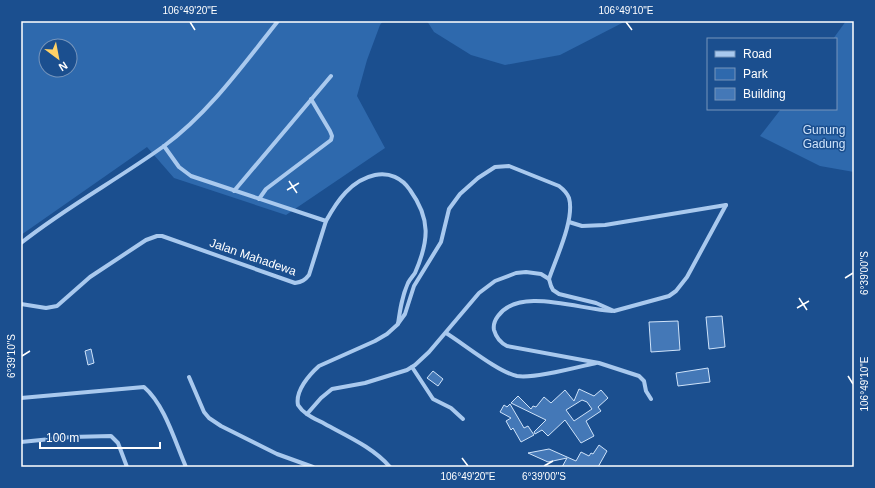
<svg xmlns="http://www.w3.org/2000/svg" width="875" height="488" font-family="Helvetica,sans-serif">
<rect width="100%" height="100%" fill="#1b4f8f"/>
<g fill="#2e69ad" fill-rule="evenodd">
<path d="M21,21h362l-3,4 -13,35 -10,36 28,52 -99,67 -112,-37 -27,-31 -126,88zM46,46h24v24h-24z"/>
<polygon points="427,21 626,21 560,55 505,65 471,55 434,32"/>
<polygon points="846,21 854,21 854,172 820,166 760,136 781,109 836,109 836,39 833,39"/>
</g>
<g fill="#4478b7" stroke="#cfe3fa" fill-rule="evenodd">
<polygon points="722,316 725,347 709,349 706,317"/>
<polygon points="678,321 680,350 651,352 649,322"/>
<polygon points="91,349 94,363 88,365 85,351"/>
<polygon points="708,368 710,382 678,386 676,373"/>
<polygon points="433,371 443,379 438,386 427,378"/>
<path d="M579,389l15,7 7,-6 7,8 -10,9 3,4 -15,10 8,15 -13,7 -16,-23 -17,16 -6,-6 -7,4 -1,-2 12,-12 -35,-17 7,-7 13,13 2,-3 3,1 8,-10 7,6 14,-13 9,11zM582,400l5,2 5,7 -18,12 -8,-11z"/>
<polygon points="510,404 524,428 528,426 534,435 521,442 513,428 511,430 506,421 511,418 500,412 504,405 507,407"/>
<polygon points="599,445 607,451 598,467 562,467 567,458 548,462 528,453 549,449 576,461 581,452 589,456 591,453 593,454"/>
</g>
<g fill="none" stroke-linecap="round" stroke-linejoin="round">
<g stroke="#a9c9ee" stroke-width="4">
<polyline points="234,191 331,76"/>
<polyline points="259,199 266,189 331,140 332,136 330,131 311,99"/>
<path d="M326,221c11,-20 25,-41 49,-46 14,-3 27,3 35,15 21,29 19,51 5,83 -2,3 -5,6 -7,10 -6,13 -8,27 -10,41"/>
<polyline points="569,222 582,226 605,225 726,205"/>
<path d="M21,243c45,-36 96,-63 143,-97 44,-32 80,-82 114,-125"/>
<path d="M21,304l25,4 11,-2 33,-29 56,-37 11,-4h5l133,47c7,-1 10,-3 14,-8l17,-54 -135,-45 -12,-9 -15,-21"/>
<path d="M612,311c-31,-1 -93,-25 -114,5 -3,4 -5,9 -4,14 2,7 7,13 13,16l92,17 40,13 5,5 2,10 5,8"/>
<path d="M446,333c18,11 52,39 71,43 17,3 61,-9 79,-13"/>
<polyline points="412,367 433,399 451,408 463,419"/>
<polyline points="189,377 204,412 209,418 221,426 277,454 313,467"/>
<path d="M21,398l123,-11c21,18 31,55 42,80"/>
<polyline points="307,414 321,398 332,389 365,383 407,370 415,365 429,352 479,293 495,281 516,273 526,272 541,274 549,279"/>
<polyline points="21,442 71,437 111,436 118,443 127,467"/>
<path d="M390,467c-16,-19 -43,-31 -65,-43 -9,-5 -21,-9 -27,-19 -3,-14 11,-30 21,-39l56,-25 12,-7 10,-9 8,-11 9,-28 27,-44 8,-33 11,-15 18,-16 17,-11 14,-1 50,20c4,3 8,7 10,12 6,21 -13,60 -20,81l2,7 2,4 6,4 37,9 18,8 55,-15 7,-5 11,-14 39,-72"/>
</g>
</g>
<path fill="none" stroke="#fff" stroke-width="1.5" d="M190,22l5,8M626,22l6,8M289,181l8,12M287,190l12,-7M845,278l8,-5M799,298l8,12M797,308l12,-7M22,356l8,-5M848,376l5,8M462,458l6,8M544,466l9,-5"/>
<g text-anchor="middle" stroke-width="3" stroke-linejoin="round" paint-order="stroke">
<g font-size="12" fill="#cfe3fa" stroke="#1b4f8f">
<text x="824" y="134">Gunung<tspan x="824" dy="14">Gadung</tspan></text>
</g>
<g font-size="12" fill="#fff" stroke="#1b4f8f">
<text transform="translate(253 257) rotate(19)" y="4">Jalan Mahadewa</text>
</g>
</g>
<rect width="875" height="488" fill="none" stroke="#1b4f8f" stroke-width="44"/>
<rect x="707" y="38" width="130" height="72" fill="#1b4f8f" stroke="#7695bc"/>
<rect x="715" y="51" width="20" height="6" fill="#a9c9ee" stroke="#7695bc"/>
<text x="743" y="58" font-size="12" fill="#ffffff">Road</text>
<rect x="715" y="68" width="20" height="12" fill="#2e69ad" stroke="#7695bc"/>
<text x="743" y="78" font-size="12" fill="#ffffff">Park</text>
<rect x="715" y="88" width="20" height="12" fill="#4478b7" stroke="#7695bc"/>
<text x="743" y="98" font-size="12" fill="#ffffff">Building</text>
<g transform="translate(58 58) rotate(148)"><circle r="19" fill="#1b4f8f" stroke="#7695bc"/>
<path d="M0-3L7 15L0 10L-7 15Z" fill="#ffd166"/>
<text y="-6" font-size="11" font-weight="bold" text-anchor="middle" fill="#ffffff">N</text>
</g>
<path d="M40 442v6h120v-6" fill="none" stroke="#ffffff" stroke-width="2"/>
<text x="46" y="442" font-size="12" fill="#ffffff" stroke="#1b4f8f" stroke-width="3" paint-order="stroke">100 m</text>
<rect x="22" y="22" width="831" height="444" fill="none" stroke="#fff" stroke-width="1.5"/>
<g font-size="10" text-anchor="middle" fill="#fff">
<text x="190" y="14">106°49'20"E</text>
<text x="626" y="14">106°49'10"E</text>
<text transform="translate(864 273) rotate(-90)" y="4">6°39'00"S</text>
<text transform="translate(11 356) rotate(-90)" y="4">6°39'10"S</text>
<text transform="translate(864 384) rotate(-90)" y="4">106°49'10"E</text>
<text x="468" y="480">106°49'20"E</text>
<text x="544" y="480">6°39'00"S</text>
</g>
</svg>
